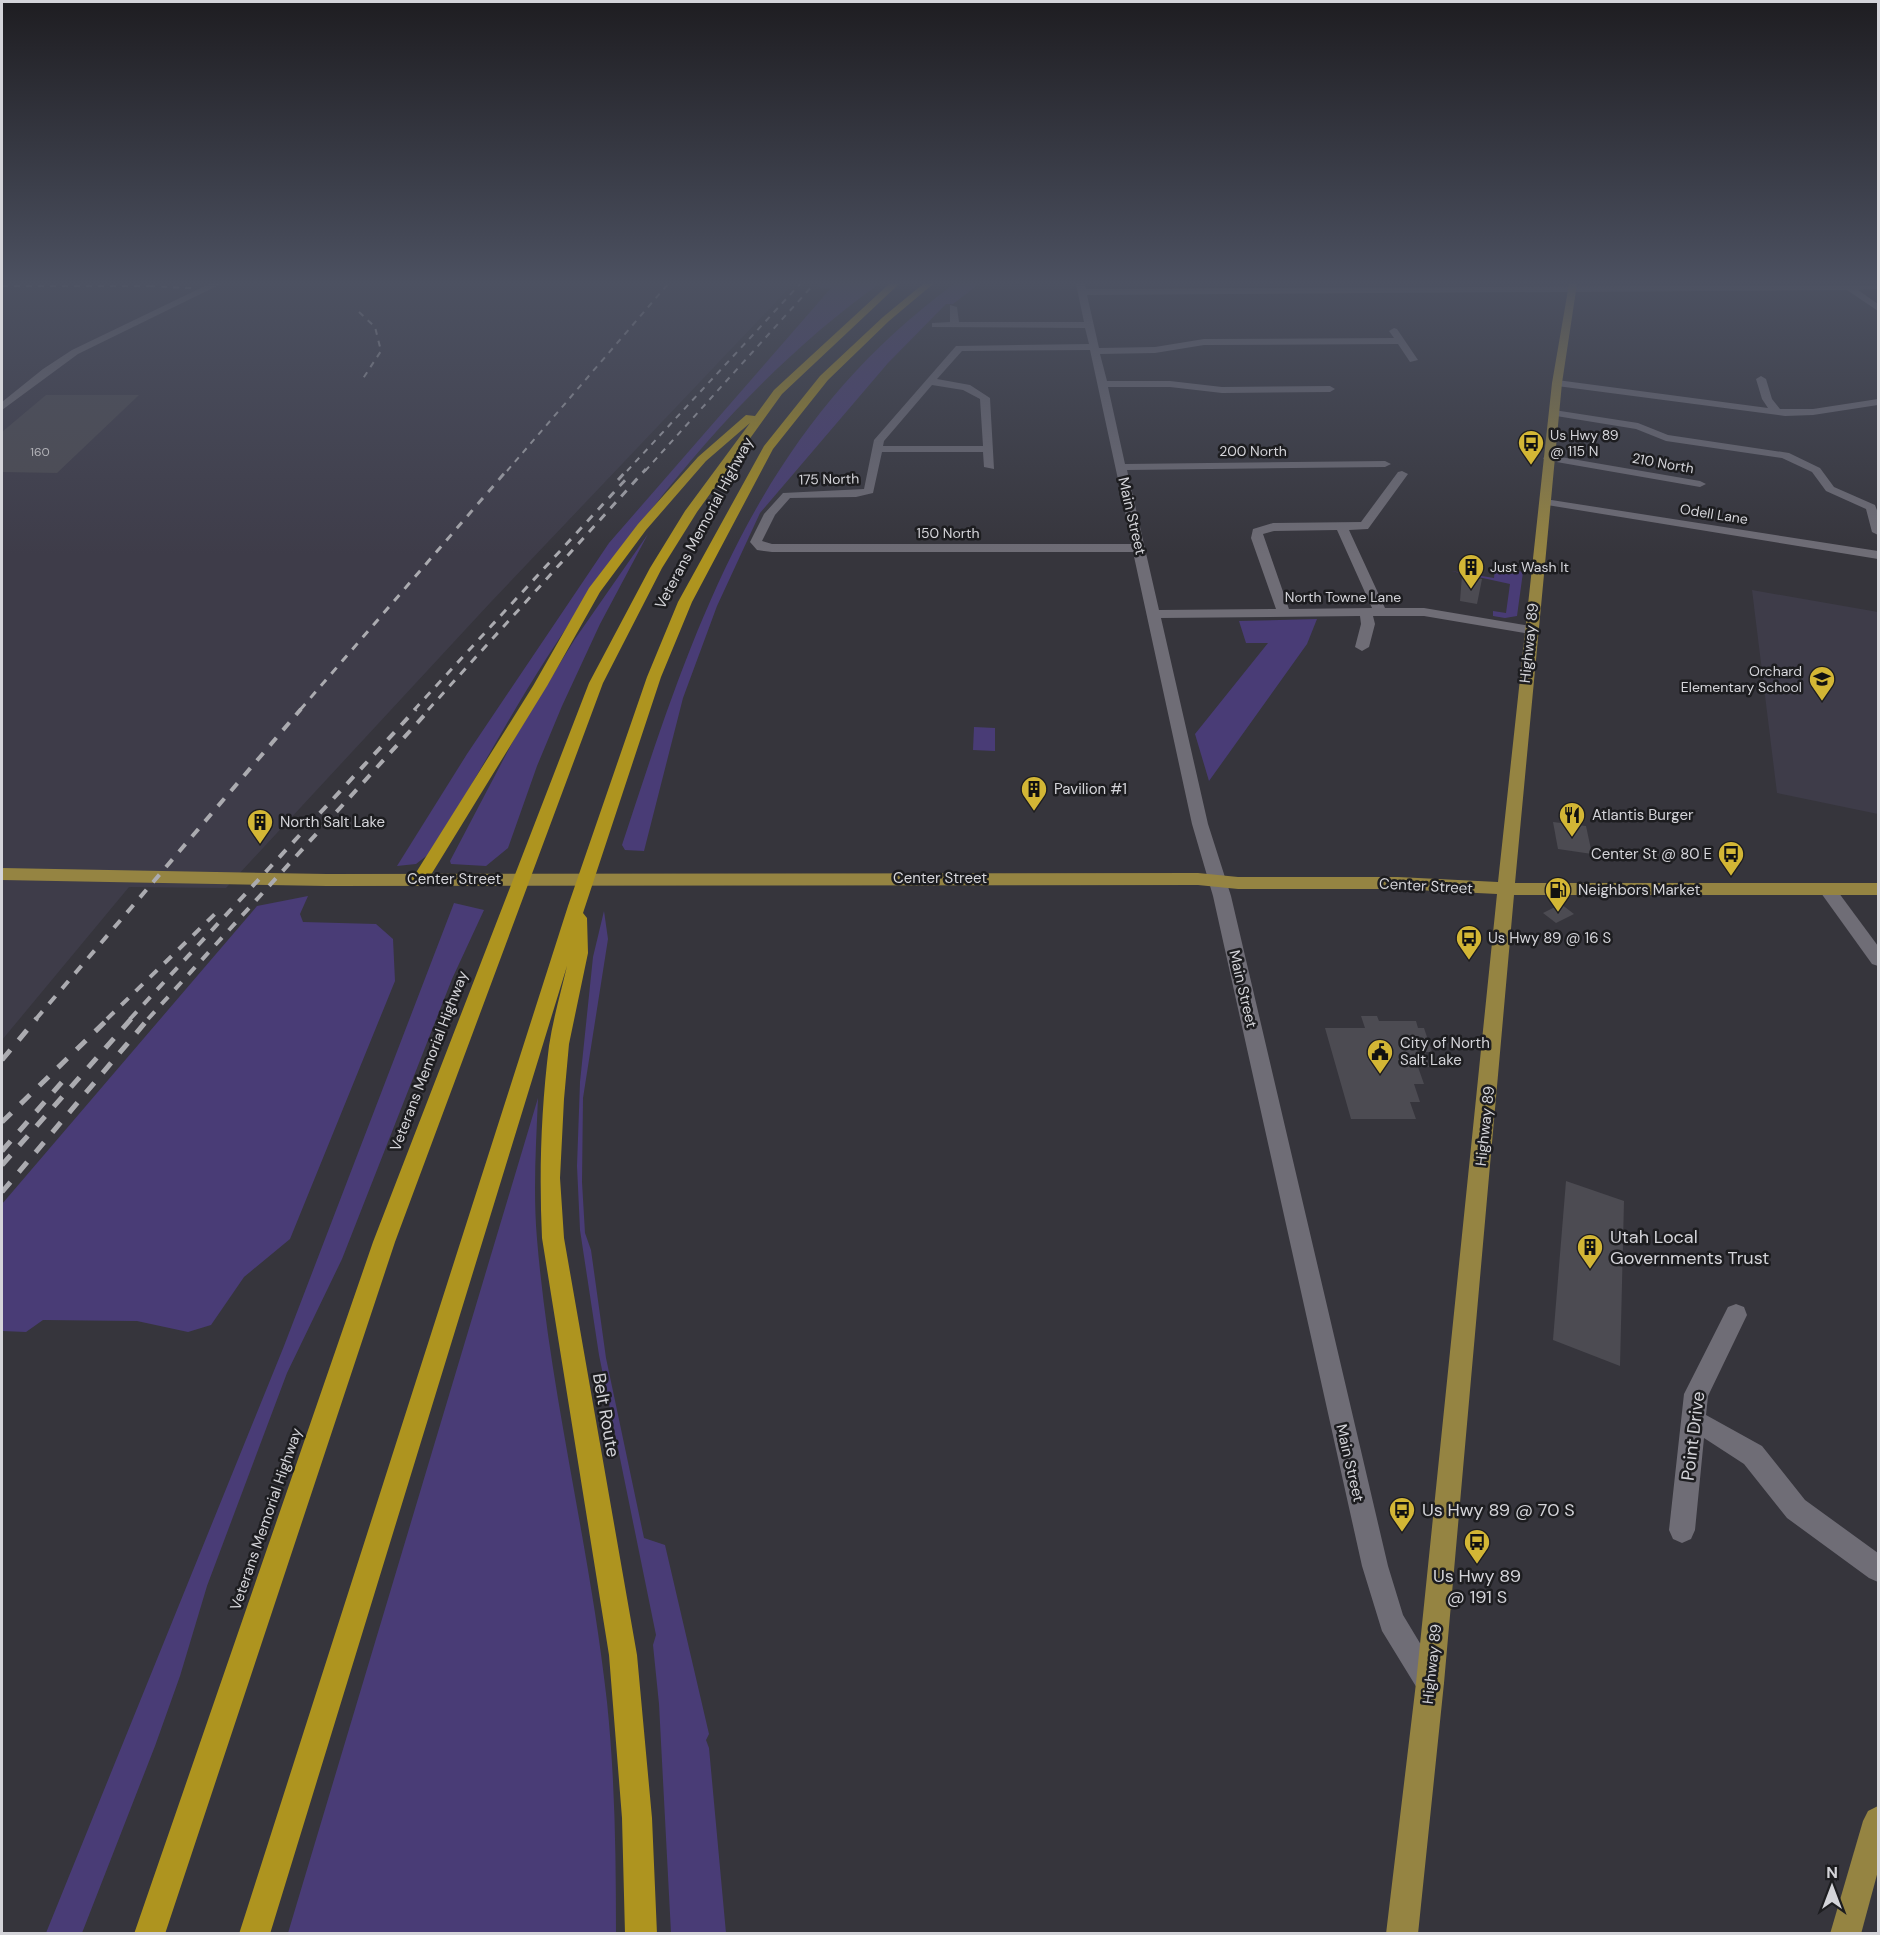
<svg xmlns="http://www.w3.org/2000/svg" width="1880" height="1935" font-family="'DM Sans',sans-serif">
<rect width="100%" height="100%" fill="#36353c"/>
<g fill="#3e3c49">
<polygon points="2,284 793,284 490,603 226,888 129,887 2,1040"/>
<polygon points="1752,590 1878,612 1878,814 1777,793"/>
</g>
<g fill="#493c76">
<path d="M820,284h59c-136,97 -243,236 -333,375 -41,64 -76,132 -117,195l-13,10 -19,2 70,-112 142,-211 222,-255 -14,-1z"/>
<path d="M954,284h25l-26,20h-7l-58,59 -128,150 -43,93 -34,92 -39,153 -19,-1 -3,-5c73,-223 136,-417 332,-561z"/>
<polygon points="648,534 600,624 562,706 537,766 508,848 486,866 451,864 450,861 521,726 575,639"/>
<polygon points="1495,566 1523,572 1517,616 1505,618 1493,616 1493,611 1506,613 1510,584 1451,571 1494,578"/>
<polygon points="1317,619 1307,644 1209,781 1195,734 1268,643 1246,643 1239,621"/>
<polygon points="974,727 995,728 995,751 973,750"/>
<polygon points="308,896 300,914 303,922 376,924 393,939 395,981 290,1239 244,1277 211,1325 188,1332 137,1321 43,1320 26,1332 2,1331 2,1204 257,906"/>
<polygon points="454,903 484,910 452,979 342,1259 287,1373 207,1586 180,1676 155,1746 82,1933 46,1933 284,1346"/>
<polygon points="604,911 608,939 583,1098 582,1182 585,1233 591,1250 606,1358 644,1538 665,1545 709,1734 706,1740 709,1748 726,1933 671,1933 659,1704 653,1645 656,1635 599,1355 580,1230 577,1166 580,1082 593,957"/>
<path d="M538,1098c-2,47 -5,94 -1,141 13,155 53,308 70,463 8,77 9,154 9,231h-328z"/>
</g>
<g fill="#4c4b52">
<polygon points="46,395 139,395 57,473 2,472 2,432"/>
<polygon points="1462,575 1482,579 1477,604 1460,601"/>
<polygon points="1553,822 1586,826 1592,854 1558,849"/>
<polygon points="1561,904 1574,914 1556,923 1543,913"/>
<polygon points="1361,1016 1377,1016 1379,1021 1416,1021 1418,1028 1424,1028 1432,1052 1425,1052 1430,1067 1418,1067 1424,1084 1414,1084 1420,1102 1410,1102 1416,1119 1351,1119 1325,1028 1365,1028"/>
<polygon points="1566,1181 1624,1201 1620,1366 1553,1340"/>
</g>
<g fill="none" stroke-linecap="round" stroke-linejoin="round">
<g fill="#6f6d76" fill-rule="evenodd">
<polygon points="209,284 221,284 78,354 2,410 2,402 43,369 72,350"/>
<path d="M1076,284h8l2,5 792,-4v4l-20,1 20,14v7l-31,-21 -760,5 12,53 56,-1 49,-8 190,-1 -5,-7 5,-3 3,1 21,31 -8,2 -12,-18 -194,1 -49,8 -55,1 7,27h63l52,6 108,-1 5,3 -5,3 -108,1 -52,-6h-62l17,77 260,-3 6,3 -6,3 -258,3 32,140 117,-1 -25,-71 2,-9 20,-6 88,-1 37,-50 4,-1 6,3 -40,55 -19,1 36,78h39l107,18 7,4 -7,4 -107,-18h-51l2,8 -6,23 -7,4 -7,-4 6,-23 -1,-8 -199,2 47,206 23,72 157,670 15,49 41,68 -4,10 -10,4 -10,-4 -38,-62 -20,-65 -149,-670 -21,-72 -59,-272h-361l-15,-2 -7,-8 14,-28 19,-21 81,-4 10,-49 82,-94 133,-2 -4,-16 -153,-1v-4l18,-1v-17l7,2 2,15h125zM1090,350l42,194h-360l-10,-3 13,-26 15,-17 66,-1 17,-4 9,-41h101l1,15 10,2 -4,-71 -20,-13 -33,-6 25,-28zM932,385l31,5 17,9 3,47h-100l1,-5zM1337,530l35,78 -83,1 -26,-75 11,-3z"/>
<polygon points="1761,376 1766,379 1772,399 1780,409 1813,409 1878,399 1878,405 1813,415 1785,416 1557,386 1552,383 1557,380 1768,408 1762,399 1756,379"/>
<polygon points="1554,410 1638,423 1668,435 1789,453 1820,468 1834,487 1875,505 1878,513 1878,535 1872,532 1866,509 1826,491 1812,472 1782,458 1666,441 1636,429 1550,415 1549,413"/>
<polygon points="1549,455 1700,481 1706,484 1700,487 1545,460 1543,458"/>
<polygon points="1545,499 1878,551 1878,559 1541,504 1541,500"/>
<polygon points="1827,883 1833,885 1878,946 1878,966 1872,964 1821,893 1819,889 1821,885"/>
<polygon points="1736,1304 1744,1307 1747,1315 1708,1396 1706,1415 1762,1446 1805,1500 1878,1553 1878,1582 1869,1578 1787,1518 1744,1464 1704,1438 1695,1530 1691,1539 1682,1543 1673,1539 1669,1530 1684,1394 1728,1307"/>
</g>
<g fill="#958442" fill-rule="evenodd">
<polygon points="1569,284 1577,284 1562,383 1515,883 1878,883 1878,895 1514,895 1444,1683 1418,1934 1386,1934 1416,1683 1497,894 1398,889 1238,889 1198,885 327,886 2,880 2,868 327,874 1198,873 1238,877 1398,877 1498,882 1552,383"/>
<polygon points="1878,1806 1878,1871 1861,1934 1830,1934 1863,1821 1868,1811"/>
</g>
<g fill="#ae941f" fill-rule="evenodd">
<polygon points="889,284 899,284 782,394 697,512 662,568 603,683 395,1242 165,1934 134,1934 373,1242 589,683 650,568 685,511 750,423 706,461 646,530 600,592 547,686 426,883 414,883 412,879 533,686 589,588 638,524 698,457 746,415 755,416 774,390"/>
<path d="M923,284h10l-44,37 -61,59 -55,69 -81,153 -31,75 -78,236 4,5 1,35 -19,91 -5,55 -4,79 4,60 73,417 15,163 5,116h-32l-3,-116 -13,-163 -67,-417c-3,-64 -1,-128 7,-192 4,-27 12,-54 18,-80l-297,968h-31l329,-1028 79,-229 31,-75 86,-156 56,-70 63,-59z"/>
</g>
<g stroke="#ababb0" stroke-width="2" stroke-dasharray="6 6" stroke-linecap="butt">
<polyline points="2,286 158,286"/>
<polyline points="149,286 191,288"/>
<polyline points="359,312 375,327 381,351 362,380"/>
<polyline points="507,471 668,284"/>
<polyline points="627,471 800,284"/>
<polyline points="645,471 814,284"/>
</g>
<g stroke="#ababb0" stroke-width="3" stroke-dasharray="8 8" stroke-linecap="butt">
<polyline points="618,480 628,469"/>
<polyline points="300,710 508,469"/>
<polyline points="414,710 628,477"/>
<polyline points="428,710 646,469"/>
</g>
<g stroke="#ababb0" stroke-width="4" stroke-dasharray="10 10" stroke-linecap="butt">
<polyline points="36,1019 301,709"/>
<polyline points="107,1019 218,911"/>
<polyline points="130,1019 416,709"/>
<polyline points="148,1019 430,709"/>
</g>
<g stroke="#ababb0" stroke-width="5" stroke-dasharray="13 13" stroke-linecap="butt">
<polyline points="2,1060 37,1018"/>
<polyline points="2,1122 109,1018"/>
<polyline points="2,1151 62,1082"/>
<polyline points="2,1165 132,1018"/>
<polyline points="2,1192 149,1018"/>
</g>
</g>
<linearGradient id="sky" x2="0" y2="1"><stop stop-color="#1e1d21"/><stop offset="0.51" stop-color="#4c5161"/><stop offset="1" stop-color="#4c5161" stop-opacity="0"/></linearGradient>
<rect width="1880" height="555" fill="url(#sky)"/>
<defs>
<g id="bus-pin" transform="scale(1.35)"><path d="M0 17L-7.5 6A9.5 9.5 0 1 1 7.5 6Z" fill="#d3b635" stroke="#1d1d20"/><path d="M-5-6H5V4H4V6H2V4H-2V6H-4V4H-5ZM-3.5-4V0h7V-4ZM-3.5 1.2v1.5H-2V1.2ZM2 1.2v1.5H3.5V1.2Z" fill="#111"/></g>
<g id="building-pin" transform="scale(1.35)"><path d="M0 17L-7.5 6A9.5 9.5 0 1 1 7.5 6Z" fill="#d3b635" stroke="#1d1d20"/><path d="M-4-6H4V6H1V3H-1V6H-4ZM-2.5-4.3h1.7v1.8h-1.7ZM.8-4.3h1.7v1.8H.8ZM-2.5-1h1.7V.8h-1.7ZM.8-1h1.7V.8H.8Z" fill="#111"/></g>
<g id="school-pin" transform="scale(1.35)"><path d="M0 17L-7.5 6A9.5 9.5 0 1 1 7.5 6Z" fill="#d3b635" stroke="#1d1d20"/><path d="M0-5L7-2L0 1L-7-2ZM-4 1L0 2.5L4 1V4Q0 6-4 4Z" fill="#111"/></g>
<g id="restaurant-pin" transform="scale(1.35)"><path d="M0 17L-7.5 6A9.5 9.5 0 1 1 7.5 6Z" fill="#d3b635" stroke="#1d1d20"/><path d="M-5-6h1v4h1v-4h1v4h1v-4h1v5L-1.5 .5V6h-2V.5L-5-1ZM5-6V6H3V1.5H1.5Q1.5-4 5-6Z" fill="#111"/></g>
<g id="fuel-pin" transform="scale(1.35)"><path d="M0 17L-7.5 6A9.5 9.5 0 1 1 7.5 6Z" fill="#d3b635" stroke="#1d1d20"/><path d="M-5.5-6h7V0h2V4h1.3V-2.5L3-4.5l.8-.8L6-3V5H2.5V1h-1V6h-7ZM-4.2-4.7v3.2H.2V-4.7Z" fill="#111"/></g>
<g id="civic-pin" transform="scale(1.35)"><path d="M0 17L-7.5 6A9.5 9.5 0 1 1 7.5 6Z" fill="#d3b635" stroke="#1d1d20"/><path d="M-.6-6.5H3V-4.5H.6V-3L4-1V1h2V6H-6V1h2V-1L-.6-3ZM-1.2 2.5V6h2.4V2.5Z" fill="#111"/></g>
</defs>
<g fill-rule="evenodd">
<use href="#bus-pin" x="1531" y="443"/>
<use href="#building-pin" x="1471" y="567"/>
<use href="#school-pin" x="1822" y="679"/>
<use href="#building-pin" x="1034" y="789"/>
<use href="#restaurant-pin" x="1572" y="815"/>
<use href="#building-pin" x="260" y="822"/>
<use href="#bus-pin" x="1731" y="854"/>
<use href="#fuel-pin" x="1558" y="890"/>
<use href="#bus-pin" x="1469" y="938"/>
<use href="#civic-pin" x="1380" y="1052"/>
<use href="#building-pin" x="1590" y="1247"/>
<use href="#bus-pin" x="1402" y="1510"/>
<use href="#bus-pin" x="1477" y="1542"/>
</g>
<g text-anchor="middle" stroke-width="5" stroke-linejoin="round" paint-order="stroke">
<g font-size="12" fill="#b2b2b7">
<text x="40" y="456">160</text>
</g>
<g font-size="14" fill="#d4d4d9" stroke="#1d1d20" text-anchor="start">
<text x="1550" y="440">Us Hwy 89<tspan x="1550" dy="16">@ 115 N</tspan></text>
<text x="1490" y="572">Just Wash It</text>
<text x="1802" y="676" text-anchor="end">Orchard<tspan x="1802" dy="16">Elementary School</tspan></text>
</g>
<g font-size="14" fill="#d4d4d9" stroke="#1d1d20">
<text x="1253" y="456">200 North</text>
<text transform="translate(1663 463) rotate(10)" y="5">210 North</text>
<text transform="translate(829 479) rotate(-1)" y="5">175 North</text>
<text transform="translate(1714 514) rotate(9)" y="5">Odell Lane</text>
<text x="948" y="538">150 North</text>
<text x="1343" y="602">North Towne Lane</text>
</g>
<g font-size="15" fill="#d4d4d9" stroke="#1d1d20">
<text transform="translate(1132 516) rotate(77)" y="5">Main Street</text>
<text transform="translate(704 523) rotate(-62)" y="5">Veterans Memorial Highway</text>
<text transform="translate(1529 643) rotate(-84)" y="5">Highway 89</text>
<text x="940" y="883">Center Street</text>
<text x="454" y="884">Center Street</text>
<text transform="translate(1426 886) rotate(3)" y="5">Center Street</text>
<text transform="translate(1243 989) rotate(77)" y="5">Main Street</text>
<text transform="translate(429 1061) rotate(-69)" y="5">Veterans Memorial Highway</text>
<text transform="translate(1485 1126) rotate(-84)" y="5">Highway 89</text>
<text transform="translate(1350 1463) rotate(77)" y="5">Main Street</text>
<text transform="translate(266 1519) rotate(-71)" y="5">Veterans Memorial Highway</text>
<text transform="translate(1432 1664) rotate(-84)" y="5">Highway 89</text>
</g>
<g font-size="15" fill="#d4d4d9" stroke="#1d1d20" text-anchor="start">
<text x="1054" y="794">Pavilion #1</text>
<text x="1592" y="820">Atlantis Burger</text>
<text x="280" y="827">North Salt Lake</text>
<text x="1712" y="859" text-anchor="end">Center St @ 80 E</text>
<text x="1578" y="895">Neighbors Market</text>
<text x="1488" y="943">Us Hwy 89 @ 16 S</text>
<text x="1400" y="1048">City of North<tspan x="1400" dy="17">Salt Lake</tspan></text>
</g>
<g font-size="18" fill="#d4d4d9" stroke="#1d1d20" text-anchor="start">
<text x="1610" y="1243">Utah Local<tspan x="1610" dy="21">Governments Trust</tspan></text>
<text x="1422" y="1516">Us Hwy 89 @ 70 S</text>
<text x="1477" y="1582" text-anchor="middle">Us Hwy 89<tspan x="1477" dy="21">@ 191 S</tspan></text>
</g>
<g font-size="18" fill="#d4d4d9" stroke="#1d1d20">
<text transform="translate(606 1415) rotate(80)" y="6">Belt Route</text>
<text transform="translate(1693 1436) rotate(-83)" y="6">Point Drive</text>
</g>
</g>
<rect width="1880" height="1935" fill="none" stroke="#d4d4d9" stroke-width="6"/>
<g transform="translate(1832 1887)" stroke="#1d1d20" stroke-width="4.5" paint-order="stroke">
<path d="M0-4.5L10 22L0 15L-10 22Z" fill="#d4d4d9"/>
<text y="-9" font-size="16" font-weight="bold" text-anchor="middle" fill="#d4d4d9">N</text>
</g>
</svg>
